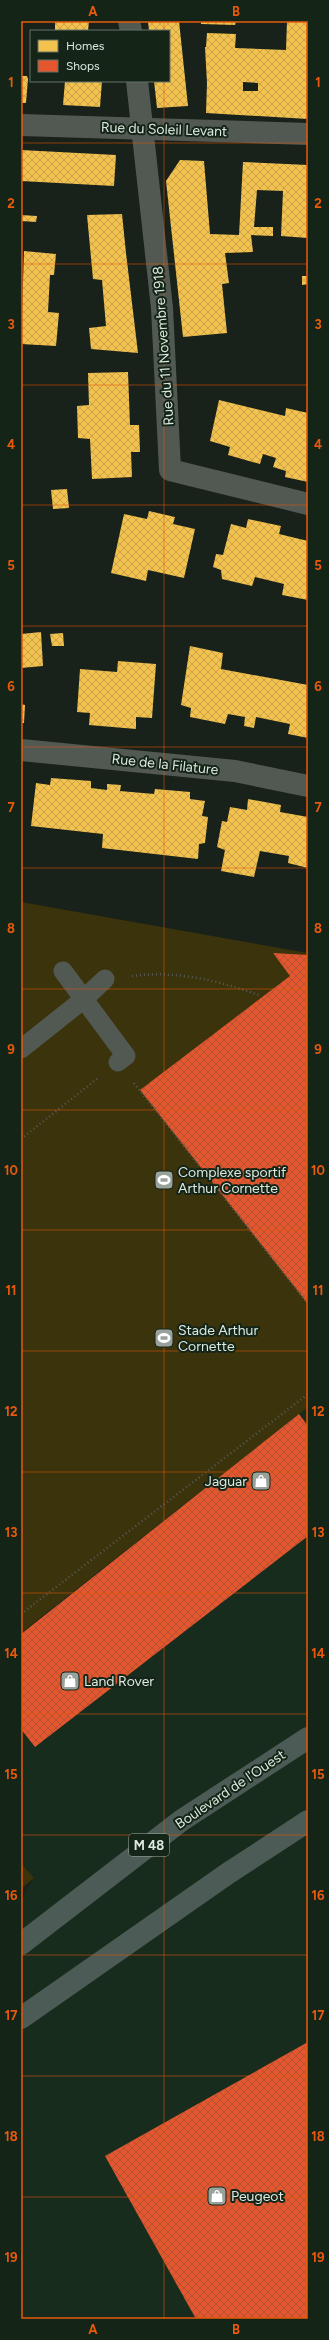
<svg xmlns="http://www.w3.org/2000/svg" width="329" height="2340" font-family="Figtree,sans-serif">
<defs>
<pattern id="homes-cross-hatch" width="8" height="8" patternUnits="userSpaceOnUse"><rect width="8" height="8" fill="#f2c14e"/><path d="M0 0l8 8M0 8l8-8" fill="none" stroke="#c6a24b"/></pattern>
<pattern id="shops-cross-hatch" width="8" height="8" patternUnits="userSpaceOnUse"><rect width="8" height="8" fill="#e4572e"/><path d="M0 0l8 8M0 8l8-8" fill="none" stroke="#b35234"/></pattern>
</defs>
<rect width="100%" height="100%" fill="#18211a"/>
<polygon fill="#172c1c" points="308,1407 308,2319 21,2319 21,1900 34,1878 21,1863 21,1634"/>
<g fill="#3a330b">
<polygon points="21,902 308,953 308,1407 21,1633"/>
<polygon points="21,1863 34,1878 21,1889"/>
</g>
<g fill="url(#homes-cross-hatch)" fill-rule="evenodd">
<polygon points="55,21 89,21 88,31 55,31"/>
<polygon points="148,21 179,21 188,106 157,108 154,81 169,81 169,31 149,31"/>
<polygon points="201,21 236,21 235,25 201,24"/>
<path d="M287,21h21v98l-102,-6 1,-30 -2,-36h1l1,-14 29,1 -1,14 51,2zM243,82l15,1v8h-15z"/>
<polygon points="21,76 27,76 28,79 26,103 21,103"/>
<polygon points="65,81 102,81 100,107 63,105"/>
<polygon points="21,150 116,155 114,186 21,181"/>
<polygon points="180,160 204,161 210,234 239,235 243,162 308,165 308,238 281,236 283,191 257,190 254,227 273,227 273,236 251,235 253,252 225,253 229,283 222,284 227,333 183,337 166,181"/>
<polygon points="122,214 126,253 138,353 91,349 89,328 106,326 102,280 93,279 87,215"/>
<polygon points="21,215 37,216 36,222 21,221"/>
<polygon points="24,251 56,254 54,275 50,275 48,312 59,313 56,346 21,344"/>
<polygon points="302,276 308,276 308,284 302,285"/>
<polygon points="128,372 130,425 139,425 140,452 131,452 132,477 92,479 90,439 78,438 77,406 89,405 88,373"/>
<polygon points="219,400 285,416 286,408 308,413 308,482 285,477 286,471 273,467 276,458 263,454 260,464 228,455 230,447 210,441"/>
<polygon points="67,489 69,508 53,509 51,490"/>
<polygon points="149,511 175,517 173,524 195,529 184,578 148,570 146,581 111,573 124,514 147,519"/>
<polygon points="248,519 281,526 279,534 308,541 308,600 282,595 284,584 255,577 252,586 222,579 221,570 213,567 216,554 223,555 231,524 246,528"/>
<polygon points="41,632 43,666 21,668 21,634"/>
<polygon points="63,633 64,646 52,646 50,634"/>
<polygon points="190,646 223,653 221,669 308,685 308,738 288,734 290,724 256,717 254,728 244,726 245,717 228,714 225,724 190,717 191,708 181,705"/>
<polygon points="118,661 156,664 152,718 136,717 136,729 89,725 90,713 77,712 80,669 117,672"/>
<polygon points="21,704 25,705 24,723 21,723"/>
<polygon points="51,778 91,781 91,788 107,790 107,784 121,785 120,791 154,794 155,789 190,792 190,799 205,801 202,816 208,817 205,843 199,844 198,859 102,848 103,834 31,826 36,783 50,785"/>
<polygon points="248,799 281,805 280,812 308,817 308,868 288,863 289,856 260,851 254,877 221,871 225,850 217,847 222,821 227,822 230,807 247,810"/>
</g>
<g fill="url(#shops-cross-hatch)">
<polygon points="273,953 308,955 308,1304 140,1090 290,976"/>
<polygon points="299,1414 308,1426 308,1536 35,1747 21,1729 21,1634"/>
<polygon points="308,2042 308,2319 196,2319 105,2156"/>
</g>
<g fill="none" stroke-linecap="round" stroke-linejoin="round">
<g stroke="#555c56" stroke-width="2.5" stroke-dasharray="1 3" stroke-linecap="butt">
<path d="M132,976c43,-6 89,5 129,20"/>
<polyline points="134,1083 308,1304"/>
<polyline points="21,1139 98,1078"/>
<polyline points="21,1614 308,1394"/>
</g>
<g stroke="#525953" stroke-width="19">
<polyline points="63,971 126,1056 118,1062"/>
<polyline points="21,1049 84,999 105,979"/>
</g>
<g stroke="#525953" stroke-width="22">
<polyline points="129,21 131,31"/>
<polyline points="137,81 162,308 170,470 308,504"/>
<polyline points="21,125 308,134"/>
<polyline points="21,750 235,771 308,786"/>
</g>
<g stroke="#4c5b55" stroke-width="22">
<polyline points="21,1944 182,1820 308,1738"/>
<polyline points="21,2018 227,1874 308,1821"/>
</g>
</g>
<path fill="none" stroke="#e8590c" stroke-width="1" stroke-opacity="0.55" d="M164,21v10M164,81v2238M21,143h287M21,264h287M21,385h287M21,505h287M21,626h287M21,747h287M21,868h287M21,989h287M21,1110h287M21,1230h287M21,1351h287M21,1472h287M21,1593h287M21,1714h287M21,1835h287M21,1955h287M21,2076h287M21,2197h287"/>
<defs>
<g id="stadium-square" transform="scale(1)"><rect x="-9" y="-9" width="18" height="18" rx="4" fill="#98a29a" stroke="#142518"/><path d="M0-5a6.5 5 0 1 0 0 10a6.5 5 0 1 0 0-10ZM-3.5-1.8h7v3.6h-7Z" fill="#fff"/></g>
<g id="shop-square" transform="scale(1)"><rect x="-9" y="-9" width="18" height="18" rx="4" fill="#98a29a" stroke="#142518"/><path d="M-5-2.5h2.3a2.7 3.5 0 0 1 5.4 0H5L5.5 6h-11ZM-1.5-2.5h3a1.5 2.3 0 0 0-3 0Z" fill="#fff"/></g>
</defs>
<g fill-rule="evenodd">
<use href="#stadium-square" x="164" y="1180"/>
<use href="#stadium-square" x="164" y="1338"/>
<use href="#shop-square" x="261" y="1481"/>
<use href="#shop-square" x="70" y="1681"/>
<use href="#shop-square" x="217" y="2196"/>
</g>
<g text-anchor="middle" stroke-width="4" stroke-linejoin="round" paint-order="stroke">
<rect fill="#142518" stroke="#a1aea3" stroke-width="1" x="129" y="1834" width="40" height="22" rx="3"/>
<g font-size="13" font-weight="bold" fill="#dde8df">
<text x="149" y="1850">M 48</text>
</g>
<g font-size="14" fill="#dde8df" stroke="#142518">
<text transform="translate(164 129) rotate(2)" y="5">Rue du Soleil Levant</text>
<text transform="translate(163 346) rotate(-94)" y="5">Rue du 11 Novembre 1918</text>
<text transform="translate(165 764) rotate(6)" y="5">Rue de la Filature</text>
<text transform="translate(230 1789) rotate(-34)" y="5">Boulevard de l'Ouest</text>
</g>
<g font-size="14" fill="#dde8df" stroke="#142518" text-anchor="start">
<text x="178" y="1177">Complexe sportif<tspan x="178" dy="16">Arthur Cornette</tspan></text>
<text x="178" y="1335">Stade Arthur<tspan x="178" dy="16">Cornette</tspan></text>
<text x="247" y="1486" text-anchor="end">Jaguar</text>
<text x="84" y="1686">Land Rover</text>
<text x="231" y="2201">Peugeot</text>
</g>
</g>
<rect width="329" height="2340" fill="none" stroke="#142518" stroke-width="44"/>
<rect x="30" y="30" width="140" height="52" fill="#142518" stroke="#647368"/>
<rect x="38" y="40" width="20" height="12" fill="#f2c14e" stroke="#647368"/>
<text x="66" y="50" font-size="12" fill="#dde8df">Homes</text>
<rect x="38" y="60" width="20" height="12" fill="#e4572e" stroke="#647368"/>
<text x="66" y="70" font-size="12" fill="#dde8df">Shops</text>
<rect x="22" y="22" width="285" height="2296" fill="none" stroke="#e8590c" stroke-width="1.5"/>
<g font-size="13" text-anchor="middle" font-weight="bold" fill="#e8590c">
<text x="93" y="16">A</text>
<text x="236" y="16">B</text>
<text x="11" y="87">1</text>
<text x="318" y="87">1</text>
<text x="11" y="208">2</text>
<text x="318" y="208">2</text>
<text x="11" y="329">3</text>
<text x="318" y="329">3</text>
<text x="11" y="449">4</text>
<text x="318" y="449">4</text>
<text x="11" y="570">5</text>
<text x="318" y="570">5</text>
<text x="11" y="691">6</text>
<text x="318" y="691">6</text>
<text x="11" y="812">7</text>
<text x="318" y="812">7</text>
<text x="11" y="933">8</text>
<text x="318" y="933">8</text>
<text x="11" y="1054">9</text>
<text x="318" y="1054">9</text>
<text x="11" y="1175">10</text>
<text x="318" y="1175">10</text>
<text x="11" y="1295">11</text>
<text x="318" y="1295">11</text>
<text x="11" y="1416">12</text>
<text x="318" y="1416">12</text>
<text x="11" y="1537">13</text>
<text x="318" y="1537">13</text>
<text x="11" y="1658">14</text>
<text x="318" y="1658">14</text>
<text x="11" y="1779">15</text>
<text x="318" y="1779">15</text>
<text x="11" y="1900">16</text>
<text x="318" y="1900">16</text>
<text x="11" y="2020">17</text>
<text x="318" y="2020">17</text>
<text x="11" y="2141">18</text>
<text x="318" y="2141">18</text>
<text x="11" y="2262">19</text>
<text x="318" y="2262">19</text>
<text x="93" y="2334">A</text>
<text x="236" y="2334">B</text>
</g>
</svg>
